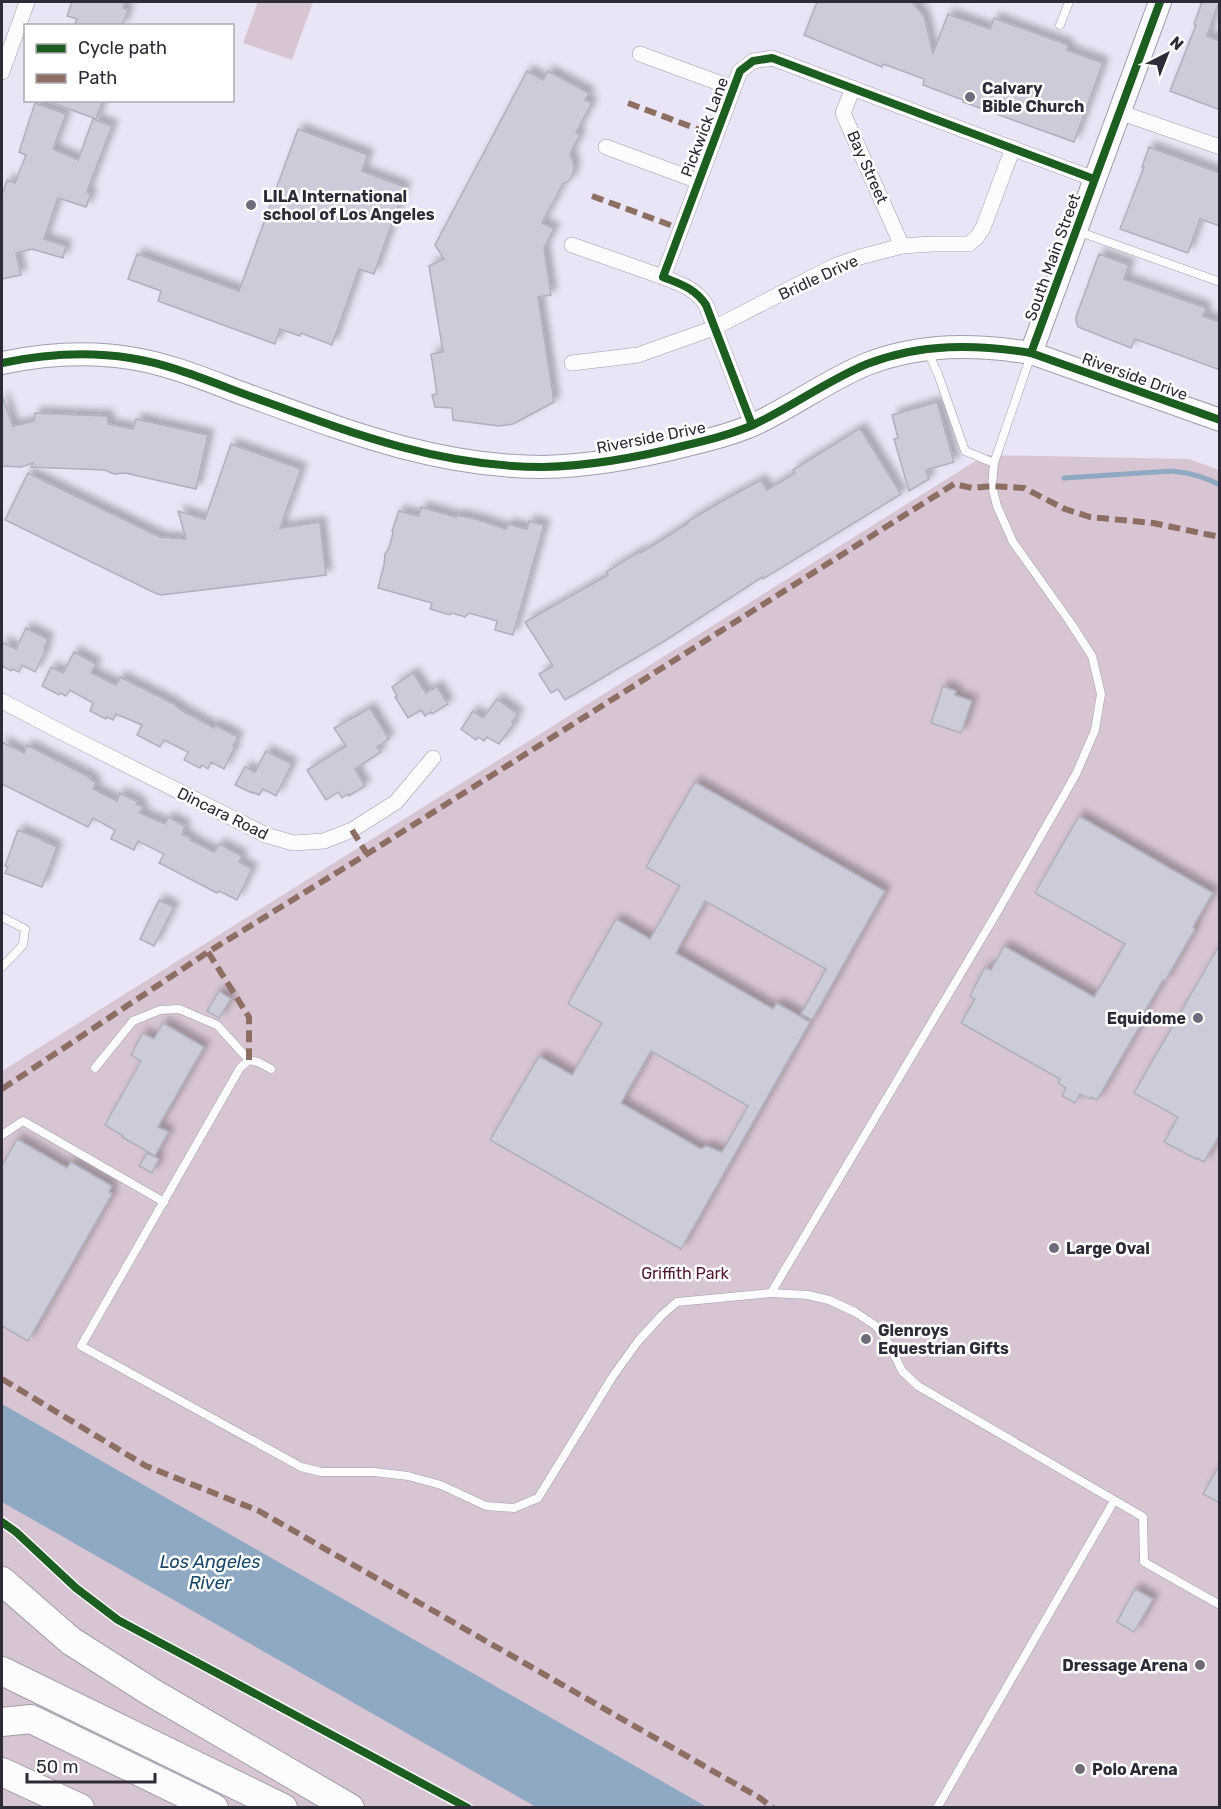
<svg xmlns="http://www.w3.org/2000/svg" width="1221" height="1809" font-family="Rubik,sans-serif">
<defs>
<filter id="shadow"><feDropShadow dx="5.5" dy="-5.5" stdDeviation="3" flood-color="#0004"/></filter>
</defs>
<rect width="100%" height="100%" fill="#eae5f6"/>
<g fill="#d8c5d3">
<polygon points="258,2 313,2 292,60 243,43"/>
<polygon points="985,455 1189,459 1219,470 1219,1807 2,1808 2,1071"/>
</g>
<polygon fill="#8fa9c2" points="2,1404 707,1807 536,1807 2,1502"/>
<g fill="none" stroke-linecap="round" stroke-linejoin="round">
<path stroke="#8fa9c2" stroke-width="5" d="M1064,478l108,-7c17,2 32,5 48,14"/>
</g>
<g fill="#cbcbda" stroke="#b0afbd" stroke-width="1.5" fill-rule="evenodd" filter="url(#shadow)">
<polygon points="72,2 125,2 123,8 128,10 122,26 74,26 77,19 67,16"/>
<polygon points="817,2 912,2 924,16 933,53 948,14 990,29 994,18 1068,45 1067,50 1103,63 1074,142 963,102 963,100 923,85 924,79 883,64 882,67 804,35"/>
<polygon points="1202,2 1219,2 1207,36 1220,41 1220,110 1170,91 1196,25 1194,24"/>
<polygon points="527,71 543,80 548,71 589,93 585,100 592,103 576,133 580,135 570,154 574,164 573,174 569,181 563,184 542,223 554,229 544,248 551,295 538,297 554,402 513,424 499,426 453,420 452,408 435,407 432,395 437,394 431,354 443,352 429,266 444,259 435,245"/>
<polygon points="50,100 103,100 96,119 50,102"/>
<polygon points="35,103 66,114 53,149 78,160 93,119 112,126 87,192 91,194 86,207 58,198 44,239 66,246 63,258 32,249 16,253 21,275 2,279 2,195 7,180 15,183 26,155 19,152"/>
<polygon points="298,129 368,155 362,171 405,187 374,274 359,269 332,345 301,333 300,336 280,329 275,344 158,301 161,291 128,279 137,254 239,291"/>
<polygon points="1149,147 1220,173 1220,226 1200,219 1188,253 1120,229 1144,167 1142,167"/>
<polygon points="1099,254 1129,265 1124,279 1206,308 1203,316 1220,322 1220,370 1135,339 1131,348 1078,327 1076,321 1076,317"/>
<polygon points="2,398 3,398 13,426 34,421 35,413 108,416 108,424 133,429 136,419 208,435 196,489 125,473 114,474 105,470 31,467 33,463 21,467 2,466"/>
<polygon points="937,402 954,462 926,470 929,479 909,491 894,439 898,438 892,415"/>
<polygon points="860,428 901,494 763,579 762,577 666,640 565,700 558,689 551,693 539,674 553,666 525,622 608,575 606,572 640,551 641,553 688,523 687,522 720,502 761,480 767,490 795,473 793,470"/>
<polygon points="231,444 301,469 280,528 320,522 326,575 161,595 155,593 5,520 28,473 160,537 186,539 178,511 205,519"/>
<polygon points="421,507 456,517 457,515 476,519 506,529 508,524 527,529 529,521 544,525 513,635 495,630 497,621 469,613 465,617 452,613 450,615 430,609 432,603 378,588 384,565 385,554 389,548 393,533 392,531 399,511 419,516"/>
<polygon points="26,628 48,639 44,648 46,650 35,672 22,665 19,672 12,669 11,671 2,666 2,642 16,649"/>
<polygon points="74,652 96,664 91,673 116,685 120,677 176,705 176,706 183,711 214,728 215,725 238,737 233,746 235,747 224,769 211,762 208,769 202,765 200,768 184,760 188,752 164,740 160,747 137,735 142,725 116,714 113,720 107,717 106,719 90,711 93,703 70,690 66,696 60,693 59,695 42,686 51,667 63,673"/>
<polygon points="413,673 426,693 437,686 448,704 432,714 431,712 425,716 421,710 408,718 395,697 397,696 392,687"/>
<polygon points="943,686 956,691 955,695 972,701 961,733 931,723"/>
<polygon points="497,699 518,714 512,722 514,724 499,744 487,737 484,741 478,737 476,740 461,729 473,711 483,718"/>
<polygon points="370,708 389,739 377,747 381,752 355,769 365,786 349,796 348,794 342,798 338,792 326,800 307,770 346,746 334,728"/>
<polygon points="2,742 24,753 27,745 91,778 90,779 96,783 93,789 117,801 120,793 138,802 136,804 143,807 140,813 165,824 168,817 185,826 182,834 191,838 190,840 214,852 219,844 242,856 239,862 252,869 237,900 219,891 217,893 159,863 164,854 138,841 134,850 111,839 115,830 93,818 88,827 2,784"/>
<polygon points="266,751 292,764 276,796 263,789 259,795 252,792 252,793 235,785 245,767 255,772"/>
<path d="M695,782l190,109 -73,129 -11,-6 25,-45 -121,-68 -29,52 97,56 4,-6 33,19 -129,227 -191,-109 49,-84 33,19 30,-52 -34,-19 48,-85 34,20 30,-53 -34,-19zM651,1051l97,55 -26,46 -16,-6 -5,3 -80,-46z"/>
<polygon points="1079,816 1213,893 1193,927 1195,929 1165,981 1163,980 1138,1023 1141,1024 1097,1100 1091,1097 1090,1099 1080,1094 1075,1103 1062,1096 1066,1088 1058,1083 1060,1079 961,1023 975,999 970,996 985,967 991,970 1004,946 1094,997 1125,944 1035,893"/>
<polygon points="18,830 36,837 57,847 42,887 5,873 8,867 5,866"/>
<polygon points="159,900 174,907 154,946 140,939"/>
<polygon points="1220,944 1220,1134 1204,1162 1197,1158 1196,1159 1164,1142 1178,1117 1134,1093"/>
<polygon points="219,991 231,999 219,1018 207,1011"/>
<polygon points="163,1023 204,1047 158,1127 169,1132 155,1156 122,1137 123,1136 105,1125 141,1061 131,1055 143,1033 154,1039"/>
<polygon points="17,1139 67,1168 71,1162 112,1186 109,1192 112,1194 28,1341 2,1326 2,1166"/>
<polygon points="147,1153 159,1159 152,1173 139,1166"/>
<polygon points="1220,1464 1220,1503 1203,1494"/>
<polygon points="1135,1589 1153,1599 1134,1632 1117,1622"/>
</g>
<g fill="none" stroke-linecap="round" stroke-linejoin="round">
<g stroke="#a19eab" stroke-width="9">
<g id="service">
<polyline points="1060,25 1069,2"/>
<polyline points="1077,231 1220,282"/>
<polyline points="928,352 938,374 965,451 994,463"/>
<polyline points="2,917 25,929 23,945 2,967"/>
<polyline points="95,1068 133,1021 160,1010 179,1009 217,1025 249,1060"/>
<polyline points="271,1069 258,1062 249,1060 240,1068 81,1346 301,1467 321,1472 374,1472 408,1476 441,1485 486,1506 514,1508 538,1498 613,1376 639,1340 662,1315 677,1302 771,1293 999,909 1076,774 1095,730 1101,694 1092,656 1070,622 1013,542 997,506 992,486 994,463 1031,355"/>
<polyline points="2,1135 23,1121 164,1202"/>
<polyline points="771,1293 808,1295 829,1300 855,1312 876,1326 889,1344 902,1371 918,1386 1143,1517 1144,1562 1220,1605"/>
<polyline points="937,1808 1114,1501"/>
</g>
</g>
<g stroke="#a19eab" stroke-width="16">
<g id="minor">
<polyline points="640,54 733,88"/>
<polyline points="2,72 27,2"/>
<polyline points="853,88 843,113 902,246"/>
<polyline points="1119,112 1220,147"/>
<polyline points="606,147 698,181"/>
<polyline points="572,245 663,277"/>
<polyline points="572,363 638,355 714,328 834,266 860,257 902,246 932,244 969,244 977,237 983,228 1013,148"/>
<path d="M752,425l-46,-120c-11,-17 -26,-21 -43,-28l77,-206 13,-10 19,-3 322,121"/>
<polyline points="2,701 63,733 266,835 293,843 324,841 352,830 396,802 433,758"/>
</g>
</g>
<g stroke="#a19eab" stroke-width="24">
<g id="secondary">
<polyline points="1031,353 1160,2"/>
<path d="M2,363c43,-9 84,-12 128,-5 40,6 79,23 117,37 99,36 190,72 296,72 49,-1 97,-10 144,-22 22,-5 45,-11 66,-20 39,-18 75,-45 114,-61 54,-21 109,-20 164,-11l189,67"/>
</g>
</g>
<g stroke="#a19eab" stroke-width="30">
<g id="motorway">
<polyline points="2,1581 71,1641 151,1692 350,1808"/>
<polyline points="2,1671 283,1808"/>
<polyline points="2,1722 31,1719 214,1808"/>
<polyline points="2,1772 80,1808"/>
</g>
</g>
<use href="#service" stroke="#fcfbfe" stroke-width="8"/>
<use href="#minor" stroke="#fcfbfe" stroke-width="15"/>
<use href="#secondary" stroke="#fcfbfe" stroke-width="22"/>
<use href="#motorway" stroke="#fcfbfe" stroke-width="28"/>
<g stroke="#8d6e63" stroke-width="6" stroke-dasharray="12 6" stroke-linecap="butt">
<polyline points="628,103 716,136"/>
<polyline points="592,196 681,229"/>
<polyline points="352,830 367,854"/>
<polyline points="208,952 249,1017 249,1060"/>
<polyline points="2,1089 208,952 367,854 954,484 972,488 992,486 1024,488 1065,509 1090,517 1153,523 1220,537"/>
<polyline points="2,1379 146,1466 259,1511 760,1798 773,1808"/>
</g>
<g stroke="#fff" stroke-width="11">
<g id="cycleway">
<polyline points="1031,353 1160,2"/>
<path d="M2,363c43,-9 84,-12 128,-5 40,6 79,23 117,37 99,36 190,72 296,72 49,-1 97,-10 144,-22 22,-5 45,-11 66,-20 39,-18 75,-45 114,-61 54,-21 109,-20 164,-11l189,67"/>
<path d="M752,425l-46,-120c-11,-17 -26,-21 -43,-28l77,-206 13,-10 19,-3 322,121"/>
<polyline points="2,1522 16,1532 76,1588 118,1620 468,1808"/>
</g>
</g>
<use href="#cycleway" stroke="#1b5e20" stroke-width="8"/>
</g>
<g fill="#706b7a" stroke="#fff" stroke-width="2">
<circle cx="970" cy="97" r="6"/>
<circle cx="251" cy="205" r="6"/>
<circle cx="1198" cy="1018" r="6"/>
<circle cx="1054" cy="1248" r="6"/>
<circle cx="866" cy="1339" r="6"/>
<circle cx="1200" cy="1665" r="6"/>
<circle cx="1080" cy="1769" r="6"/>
</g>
<g text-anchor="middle" stroke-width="5" stroke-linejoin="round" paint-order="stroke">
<g font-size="16" font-weight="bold" fill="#2e2a37" stroke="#fff" text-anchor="start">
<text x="982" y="94">Calvary<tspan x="982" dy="18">Bible Church</tspan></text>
<text x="263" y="202">LILA International<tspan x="263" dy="18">school of Los Angeles</tspan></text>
<text x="1186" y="1024" text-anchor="end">Equidome</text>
<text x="1066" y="1254">Large Oval</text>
<text x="878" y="1336">Glenroys<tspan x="878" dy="18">Equestrian Gifts</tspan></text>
<text x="1188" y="1671" text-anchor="end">Dressage Arena</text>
<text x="1092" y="1775">Polo Arena</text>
</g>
<g font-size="16" fill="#2e2a37" stroke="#fff">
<text transform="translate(704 127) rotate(-69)" y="6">Pickwick Lane</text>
<text transform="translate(868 167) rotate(66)" y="6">Bay Street</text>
<text transform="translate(1052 257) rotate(-70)" y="6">South Main Street</text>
<text transform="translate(818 277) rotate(-25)" y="6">Bridle Drive</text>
<text transform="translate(1135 376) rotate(20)" y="6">Riverside Drive</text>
<text transform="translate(651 437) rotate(-11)" y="6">Riverside Drive</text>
<text transform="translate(223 813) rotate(26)" y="6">Dincara Road</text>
</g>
<g font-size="16" fill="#531934" stroke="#fff">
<text x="685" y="1279">Griffith Park</text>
</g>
<g font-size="18" font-style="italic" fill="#174666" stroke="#fff">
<text x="210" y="1568">Los Angeles<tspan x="210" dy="21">River</tspan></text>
</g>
</g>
<rect width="1221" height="1809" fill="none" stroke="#2e2a37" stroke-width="6"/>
<rect x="24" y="24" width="210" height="78" fill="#ffffff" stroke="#abaaaf" stroke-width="1.5"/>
<rect x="36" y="44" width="30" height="9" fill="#1b5e20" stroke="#abaaaf" stroke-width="1.5"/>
<text x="78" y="54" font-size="18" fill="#2e2a37">Cycle path</text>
<rect x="36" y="74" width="30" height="9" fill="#8d6e63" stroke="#abaaaf" stroke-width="1.5"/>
<text x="78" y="84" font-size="18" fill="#2e2a37">Path</text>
<g transform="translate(1167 54) rotate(42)" stroke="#ffffff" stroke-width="4.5" paint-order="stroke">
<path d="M0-4.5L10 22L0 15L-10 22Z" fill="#2e2a37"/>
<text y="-9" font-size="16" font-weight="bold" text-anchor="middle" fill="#2e2a37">N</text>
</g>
<path d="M27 1773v9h128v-9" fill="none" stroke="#2e2a37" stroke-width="3"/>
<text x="36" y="1773" font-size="18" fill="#2e2a37" stroke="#ffffff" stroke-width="4.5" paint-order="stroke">50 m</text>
</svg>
